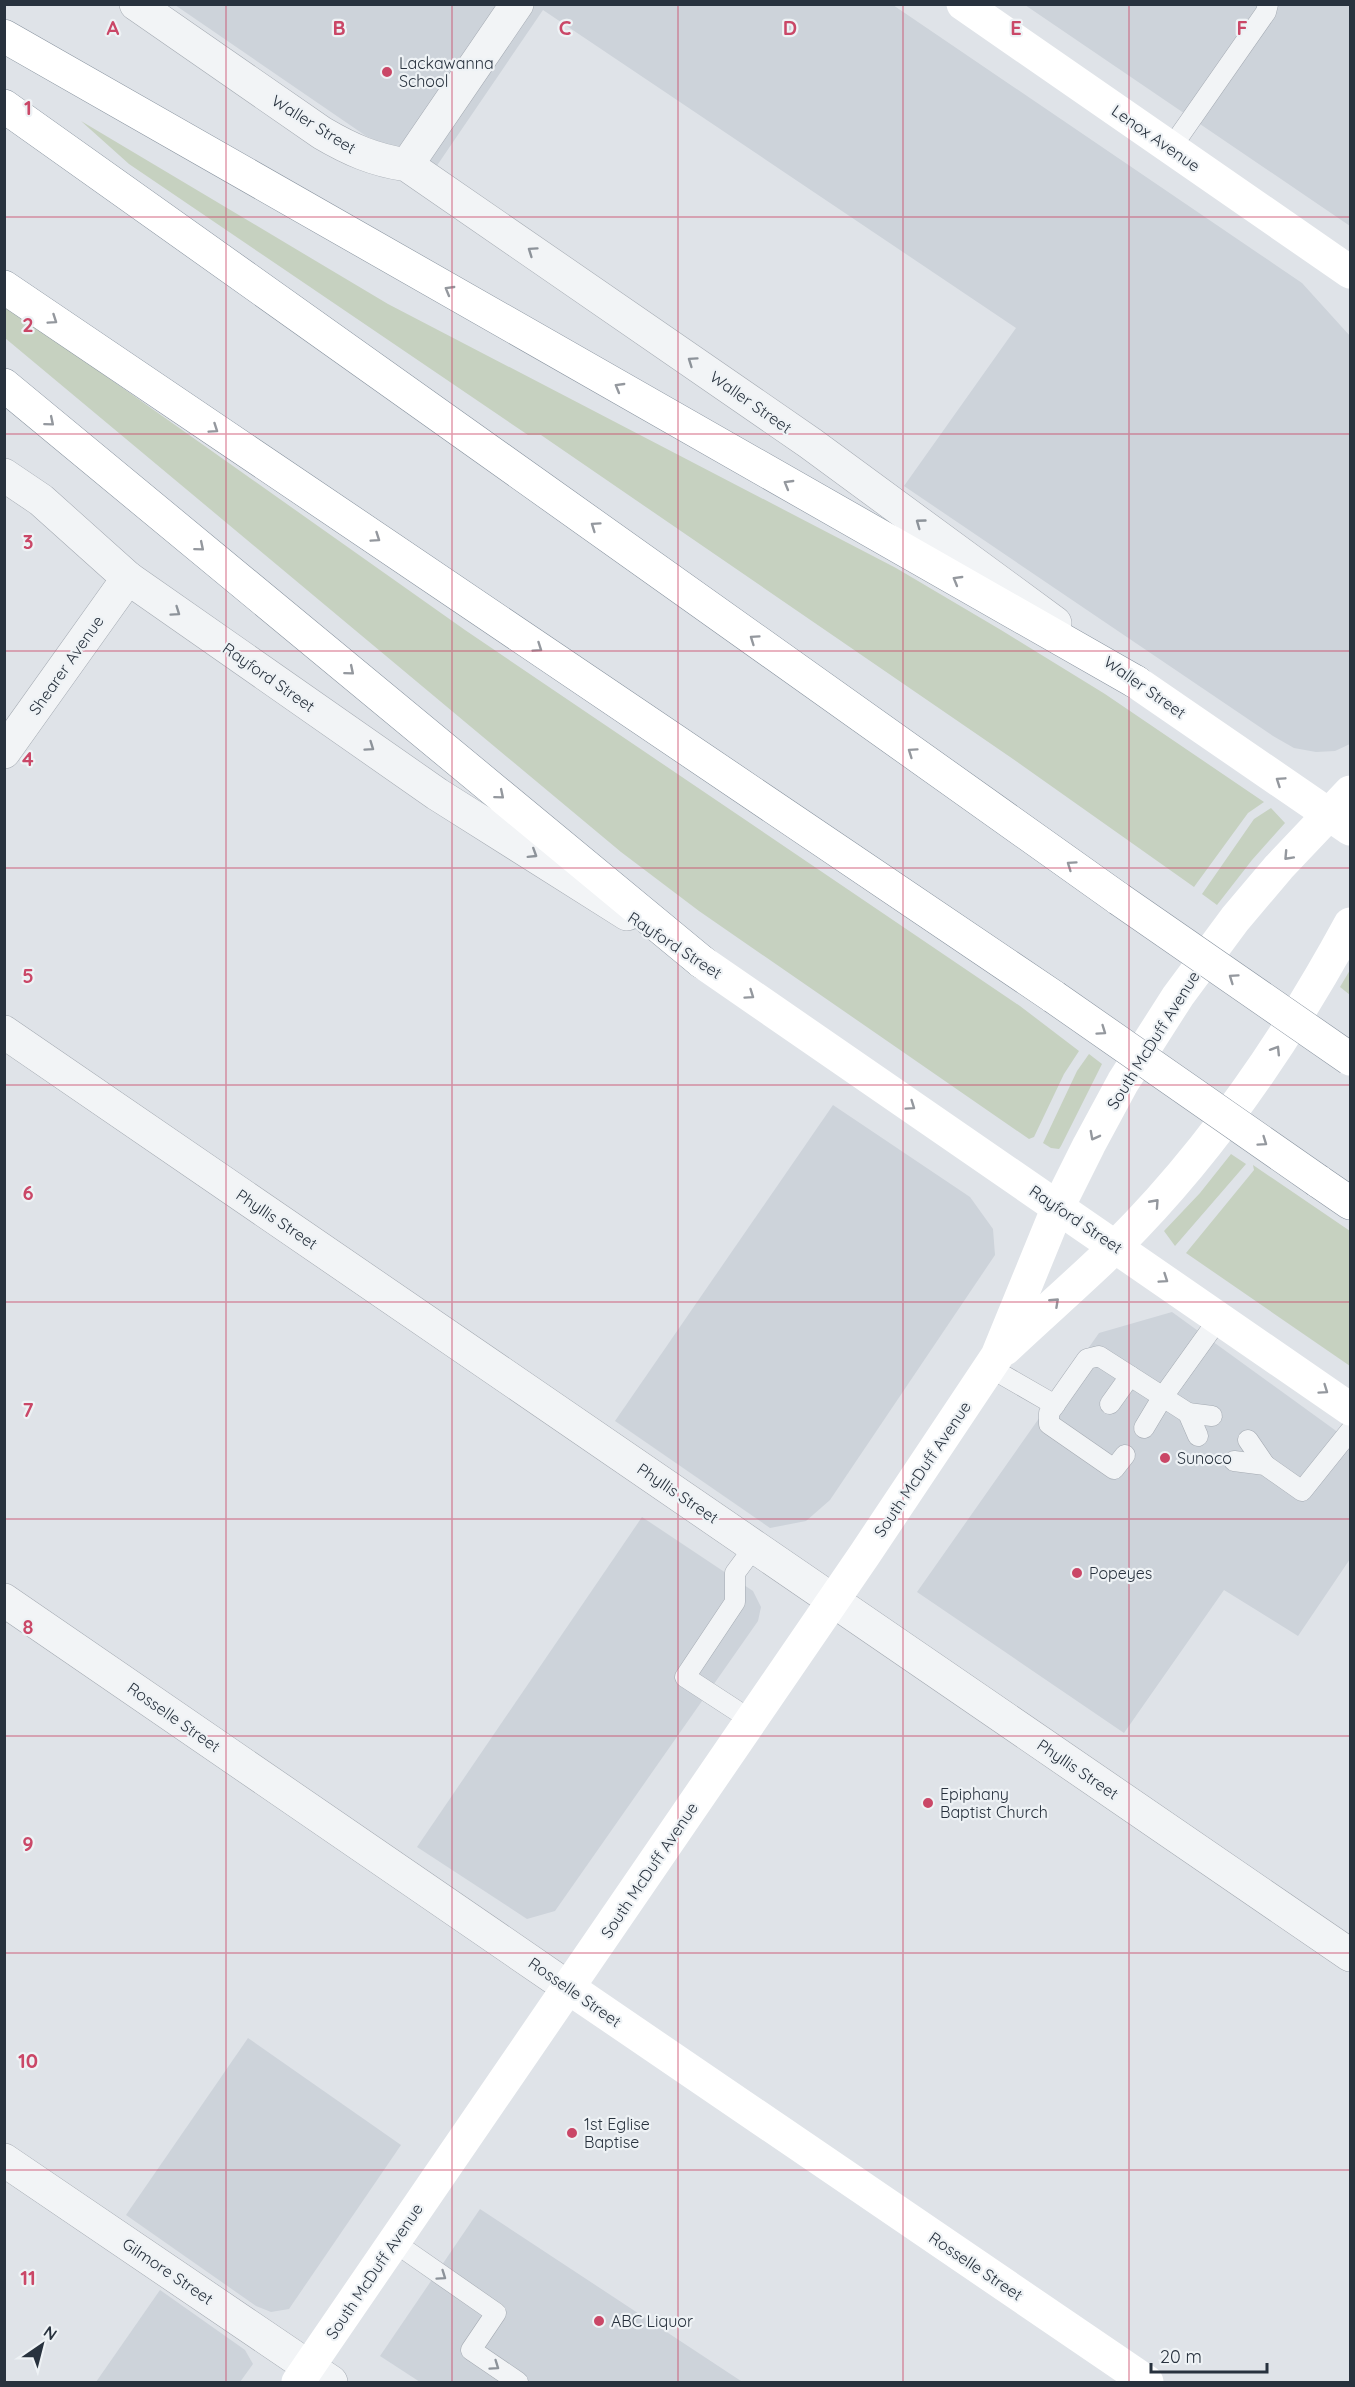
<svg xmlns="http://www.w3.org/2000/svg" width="1355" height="2387" font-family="Quicksand,sans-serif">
<rect width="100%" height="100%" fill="#dfe3e8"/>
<g fill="#cdd3da">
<polygon points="175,5 893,5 1302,283 1350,336 1350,744 1335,751 1316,752 1294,748 1273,736 904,486 1016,328 543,10 436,167 366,136"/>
<polygon points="1025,5 1350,5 1350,226"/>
<polygon points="833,1105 970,1197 993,1229 995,1255 830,1500 806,1521 770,1528 615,1421"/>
<polygon points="1172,1312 1350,1441 1350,1559 1298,1636 1224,1590 1124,1733 917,1592 1099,1333"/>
<polygon points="642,1517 753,1591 761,1607 758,1621 555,1911 527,1919 417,1847"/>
<polygon points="248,2038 401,2145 289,2309 271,2312 256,2306 126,2215"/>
<polygon points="480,2209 741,2381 740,2382 420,2382 380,2356"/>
<polygon points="160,2290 245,2350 253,2364 240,2382 96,2382"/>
</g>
<g fill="#c6d1c0">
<polygon points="81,121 388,304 896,568 1001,630 1105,694 1264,802 1248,813 1194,887 1013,759 541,435 528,435 129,164"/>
<polygon points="4,304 465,630 1020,1006 1079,1051 1064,1074 1034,1137 1029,1139 699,911 621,852 5,338"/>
<polygon points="1271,808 1285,823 1252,860 1217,905 1202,894 1254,819"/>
<polygon points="1350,970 1350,995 1340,987"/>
<polygon points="1089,1054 1102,1064 1061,1146 1059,1149 1051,1148 1043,1143 1077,1071"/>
<polygon points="1231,1154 1246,1164 1175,1246 1164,1231 1200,1193"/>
<polygon points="1253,1165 1350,1231 1350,1366 1186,1253 1254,1170"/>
</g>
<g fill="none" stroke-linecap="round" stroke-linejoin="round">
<g stroke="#a4aab2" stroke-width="21">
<g id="lane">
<polyline points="1171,148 1266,12 1268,4"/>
<polyline points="989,1367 1055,1405"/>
<polyline points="1110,1404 1130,1376"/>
<polyline points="1188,1413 1212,1416"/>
<polyline points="1144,1428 1162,1398 1220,1317"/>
<polyline points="1248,1440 1265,1465"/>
<polyline points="1125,1455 1114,1469 1049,1424 1049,1413 1087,1359 1099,1356 1188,1413 1198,1436"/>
<polyline points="1234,1461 1265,1465 1302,1491 1350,1431"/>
<polyline points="751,1720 685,1677 735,1602 735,1573 755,1546"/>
<polyline points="394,2242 496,2313 471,2350 518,2382"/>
</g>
</g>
<g stroke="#a4aab2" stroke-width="34">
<g id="street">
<path d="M136,4l186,129c29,17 52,27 85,32l403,278 245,180"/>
<polyline points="407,165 517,4"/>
<polyline points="4,475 41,500 128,578 437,794 627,914"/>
<polyline points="4,752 128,578"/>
<polyline points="4,1032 1350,1955"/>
<polyline points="4,1600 569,1988"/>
<polyline points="4,2160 331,2382"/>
</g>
</g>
<g stroke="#87929e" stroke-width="34">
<g id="highway">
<polyline points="4,36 1136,682"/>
<polyline points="4,106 1119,899"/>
<polyline points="4,287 1054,997"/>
<polyline points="4,385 702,962"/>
<polyline points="1318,1181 1350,1203"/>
</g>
</g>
<use href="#lane" stroke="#f2f4f6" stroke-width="20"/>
<use href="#street" stroke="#f2f4f6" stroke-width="33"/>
<g stroke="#fff" stroke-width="33">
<polyline points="963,4 1350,272"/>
<polyline points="1136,682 1350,829"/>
<polyline points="702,962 1350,1409"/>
<path d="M1005,1349c36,-34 74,-67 110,-102 95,-94 172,-207 235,-323"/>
<polyline points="569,1988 1147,2382"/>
<polyline points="298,2382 865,1554 997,1356 1058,1207 1089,1145 1123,1082 1178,996 1235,919 1279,867 1350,792"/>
</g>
<use href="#highway" stroke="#fff" stroke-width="33"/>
<g stroke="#87929e" stroke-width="34" stroke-linecap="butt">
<g id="highway-bridge">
<polyline points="1119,899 1350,1059"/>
<polyline points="1054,997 1318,1181"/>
</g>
</g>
<use href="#highway-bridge" stroke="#fff" stroke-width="33"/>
</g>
<defs><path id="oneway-chevron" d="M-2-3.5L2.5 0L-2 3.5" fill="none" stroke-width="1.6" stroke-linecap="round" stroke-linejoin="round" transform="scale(1.5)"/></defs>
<g stroke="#8d939a">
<use href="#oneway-chevron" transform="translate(532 251) rotate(-145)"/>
<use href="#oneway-chevron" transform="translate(692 361) rotate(-145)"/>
<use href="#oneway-chevron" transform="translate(920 523) rotate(-144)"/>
<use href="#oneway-chevron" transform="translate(176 612) rotate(35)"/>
<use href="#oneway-chevron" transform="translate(370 747) rotate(35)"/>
<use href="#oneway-chevron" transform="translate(533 854) rotate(32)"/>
<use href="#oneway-chevron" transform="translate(442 2276) rotate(35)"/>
<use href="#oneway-chevron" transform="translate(495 2366) rotate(35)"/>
</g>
<g stroke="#94989e">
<use href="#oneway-chevron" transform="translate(449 290) rotate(-150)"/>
<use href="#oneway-chevron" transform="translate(53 320) rotate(34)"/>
<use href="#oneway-chevron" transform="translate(619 387) rotate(-150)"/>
<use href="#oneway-chevron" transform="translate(50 422) rotate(40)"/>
<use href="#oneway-chevron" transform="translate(214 429) rotate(34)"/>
<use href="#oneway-chevron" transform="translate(788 484) rotate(-150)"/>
<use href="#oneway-chevron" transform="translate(595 526) rotate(-145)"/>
<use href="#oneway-chevron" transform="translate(376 538) rotate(34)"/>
<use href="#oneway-chevron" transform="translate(200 547) rotate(40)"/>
<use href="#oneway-chevron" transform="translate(957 580) rotate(-150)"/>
<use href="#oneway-chevron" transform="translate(754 639) rotate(-145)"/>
<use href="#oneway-chevron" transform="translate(538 648) rotate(34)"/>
<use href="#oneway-chevron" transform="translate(350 671) rotate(40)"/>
<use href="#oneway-chevron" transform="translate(912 752) rotate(-145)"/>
<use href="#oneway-chevron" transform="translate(1280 781) rotate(-146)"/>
<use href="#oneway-chevron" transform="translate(500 795) rotate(40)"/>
<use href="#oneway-chevron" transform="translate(1288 856) rotate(133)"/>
<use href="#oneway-chevron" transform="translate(1071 865) rotate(-145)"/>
<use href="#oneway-chevron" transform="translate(1233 978) rotate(-145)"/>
<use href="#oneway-chevron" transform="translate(750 995) rotate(35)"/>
<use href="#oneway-chevron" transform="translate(1102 1031) rotate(35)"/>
<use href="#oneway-chevron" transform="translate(1276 1050) rotate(-58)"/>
<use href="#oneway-chevron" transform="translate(911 1106) rotate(35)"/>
<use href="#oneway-chevron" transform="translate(1094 1136) rotate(118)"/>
<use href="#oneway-chevron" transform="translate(1263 1142) rotate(35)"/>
<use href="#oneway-chevron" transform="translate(1155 1203) rotate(-48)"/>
<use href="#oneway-chevron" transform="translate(1164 1279) rotate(34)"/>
<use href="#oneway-chevron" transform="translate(1055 1302) rotate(-43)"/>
<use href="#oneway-chevron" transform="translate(1324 1390) rotate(35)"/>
</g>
<path fill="none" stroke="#ca4767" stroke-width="1.5" stroke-opacity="0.55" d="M226,4v2378M452,4v2378M678,4v2378M903,4v2378M1129,4v2378M4,217h1346M4,434h1346M4,651h1346M4,868h1346M4,1085h1346M4,1302h1346M4,1519h1346M4,1736h1346M4,1953h1346M4,2170h1346"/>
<g fill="#ca4767" stroke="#eef2f5" stroke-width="2">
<circle cx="387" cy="72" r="6"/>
<circle cx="1165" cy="1458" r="6"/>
<circle cx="1077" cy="1573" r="6"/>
<circle cx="928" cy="1803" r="6"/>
<circle cx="572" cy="2133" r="6"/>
<circle cx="599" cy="2321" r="6"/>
</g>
<g text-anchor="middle" stroke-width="4.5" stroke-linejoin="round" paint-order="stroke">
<g font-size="16" fill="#28323e" stroke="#eef2f5" text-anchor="start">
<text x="399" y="69">Lackawanna<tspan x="399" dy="18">School</tspan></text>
<text x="1177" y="1464">Sunoco</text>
<text x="1089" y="1579">Popeyes</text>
<text x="940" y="1800">Epiphany<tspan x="940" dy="18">Baptist Church</tspan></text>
<text x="584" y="2130">1st Eglise<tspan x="584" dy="18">Baptise</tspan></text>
<text x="611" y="2327">ABC Liquor</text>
</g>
<g font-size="16" fill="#28323e" stroke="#eef2f5">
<text transform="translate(314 124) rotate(32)" y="6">Waller Street</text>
<text transform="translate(1156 138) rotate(35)" y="6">Lenox Avenue</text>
<text transform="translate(751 402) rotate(35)" y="6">Waller Street</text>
<text transform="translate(66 665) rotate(-55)" y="6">Shearer Avenue</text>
<text transform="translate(269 677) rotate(35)" y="6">Rayford Street</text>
<text transform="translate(1145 687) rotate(35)" y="6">Waller Street</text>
<text transform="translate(675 945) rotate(33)" y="6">Rayford Street</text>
<text transform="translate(1153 1040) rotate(-58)" y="6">South McDuff Avenue</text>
<text transform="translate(277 1219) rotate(34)" y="6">Phyllis Street</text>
<text transform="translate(1076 1219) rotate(34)" y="6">Rayford Street</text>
<text transform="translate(922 1469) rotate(-56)" y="6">South McDuff Avenue</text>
<text transform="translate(678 1493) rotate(34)" y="6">Phyllis Street</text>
<text transform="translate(174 1717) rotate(35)" y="6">Rosselle Street</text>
<text transform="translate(1078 1769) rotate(34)" y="6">Phyllis Street</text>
<text transform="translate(649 1870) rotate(-56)" y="6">South McDuff Avenue</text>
<text transform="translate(575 1992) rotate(35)" y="6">Rosselle Street</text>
<text transform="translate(976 2266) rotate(34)" y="6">Rosselle Street</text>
<text transform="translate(168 2271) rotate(34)" y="6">Gilmore Street</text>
<text transform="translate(374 2271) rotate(-56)" y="6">South McDuff Avenue</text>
</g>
</g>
<g font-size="20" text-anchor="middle" font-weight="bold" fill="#ca4767" stroke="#eef2f5" stroke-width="4.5" stroke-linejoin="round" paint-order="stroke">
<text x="113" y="35">A</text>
<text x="339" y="35">B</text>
<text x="565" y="35">C</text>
<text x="790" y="35">D</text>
<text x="1016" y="35">E</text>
<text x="1242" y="35">F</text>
<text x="28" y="115">1</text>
<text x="28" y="332">2</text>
<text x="28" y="549">3</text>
<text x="28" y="766">4</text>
<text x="28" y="983">5</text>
<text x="28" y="1200">6</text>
<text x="28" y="1417">7</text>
<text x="28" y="1634">8</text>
<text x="28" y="1851">9</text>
<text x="28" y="2068">10</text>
<text x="28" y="2285">11</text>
</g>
<rect width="1355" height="2387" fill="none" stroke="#28323e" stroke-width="12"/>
<g transform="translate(42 2345) rotate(35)" stroke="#eef2f5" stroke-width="4.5" paint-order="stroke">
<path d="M0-4.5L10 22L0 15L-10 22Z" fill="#28323e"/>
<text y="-9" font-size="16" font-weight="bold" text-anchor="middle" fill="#28323e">N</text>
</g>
<path d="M1151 2363v9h116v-9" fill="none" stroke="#28323e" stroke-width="3"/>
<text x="1160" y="2363" font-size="18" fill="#28323e" stroke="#eef2f5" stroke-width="4.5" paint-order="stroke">20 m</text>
</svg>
